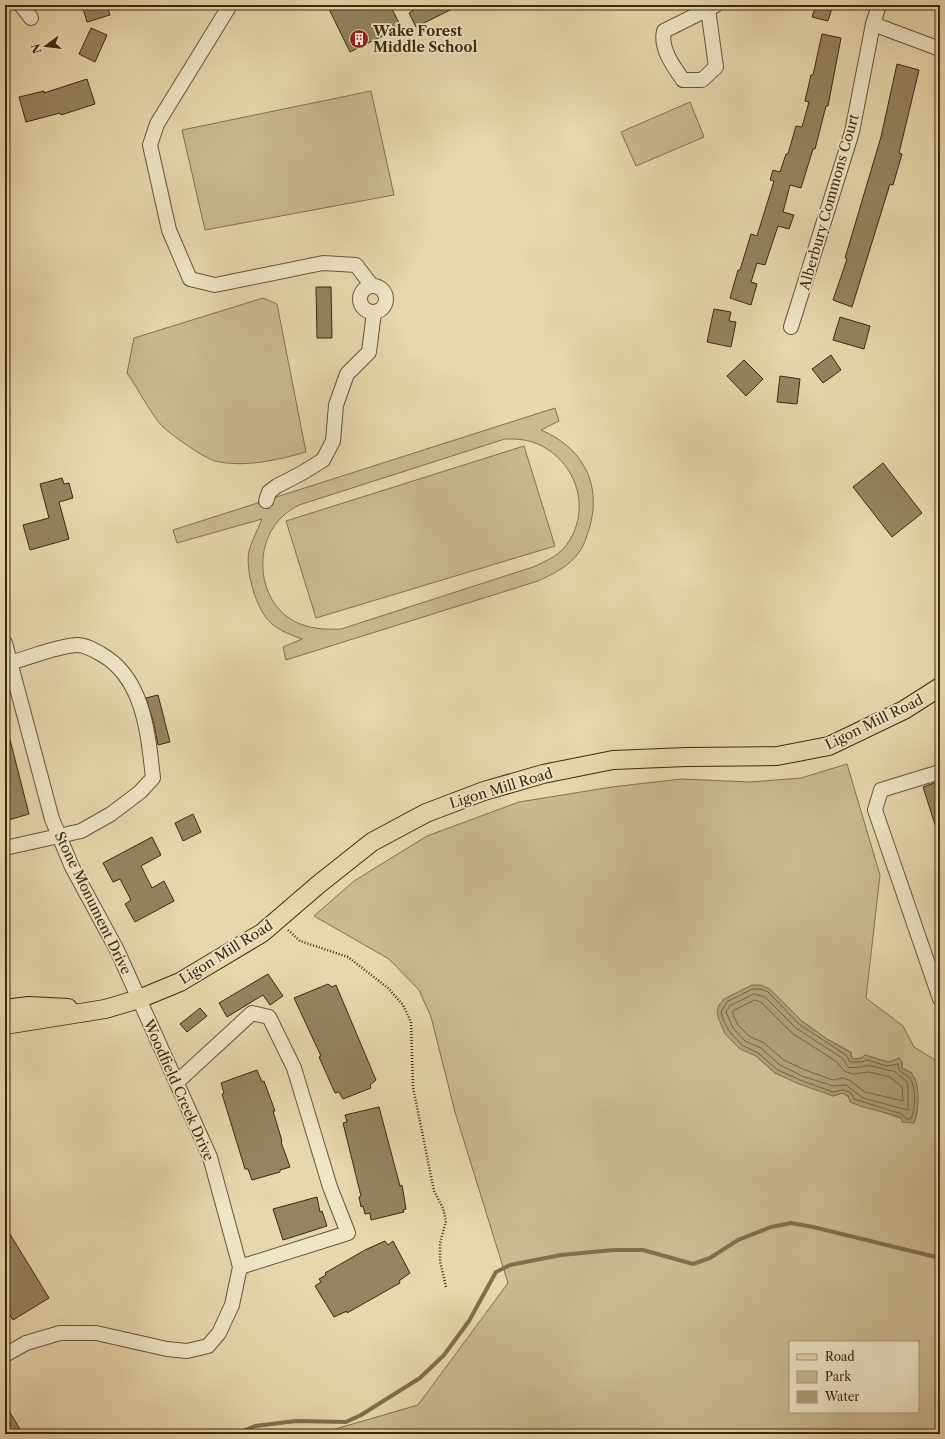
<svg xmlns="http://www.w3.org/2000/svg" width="945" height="1439" font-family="'Libre Caslon Text',serif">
<rect width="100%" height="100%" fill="#e7d7ac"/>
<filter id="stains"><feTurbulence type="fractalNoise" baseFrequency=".005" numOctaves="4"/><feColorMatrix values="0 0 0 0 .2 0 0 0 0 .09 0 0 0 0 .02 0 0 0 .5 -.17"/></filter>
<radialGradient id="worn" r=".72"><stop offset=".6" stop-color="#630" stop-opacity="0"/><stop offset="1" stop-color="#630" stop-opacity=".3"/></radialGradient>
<g fill="#cab991" stroke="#837050" fill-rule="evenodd">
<polygon points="371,91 394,195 205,230 182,130"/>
<polygon points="690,102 704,137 636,166 621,132"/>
<path d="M263,298l14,6 29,148c-28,8 -62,16 -91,9 -13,-4 -42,-25 -52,-34 -11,-11 -26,-40 -36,-54l7,-35z"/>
<path d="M555,408l4,13 -18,9c40,17 61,52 49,96 -3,8 -5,18 -10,25 -10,15 -27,23 -42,30l-252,79 -3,-13 19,-8c-11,-4 -22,-8 -31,-16 -15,-13 -26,-53 -22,-72 3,-11 9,-22 13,-32l-85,24 -4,-13zM505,439c10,0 20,0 30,4 42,16 59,69 29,105 -8,9 -20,14 -31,19l-192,62c-20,1 -40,-1 -56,-14 -29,-24 -30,-75 -1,-100 4,-4 10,-7 15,-10z"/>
<polygon points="524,446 555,546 316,618 286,521"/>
<path d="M847,764l33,111 -14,123 37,28 11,21 26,16v371h-622l100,-29 90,-122 -53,-171 -24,-95 -12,-27 -30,-31 -75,-43 40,-35 73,-45 92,-34 93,-15 69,-8 69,3 51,-4zM770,989l32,32 25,18 24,13 1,7 11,-1 2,-3 23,7h14v6l10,5c4,18 9,33 2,50l-34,-12 -20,-5 -17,-13 -10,3 -58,-23 -19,-17zM790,1342h128v70h-128z"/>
</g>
<path fill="#ad9c77" stroke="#806e4e" d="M752,985h9l9,4 32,32 25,18 24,14 1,6 10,-1 3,-3 23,7 11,-4 3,4v6c3,2 7,3 9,5 10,9 8,38 3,50l-12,-1 -1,-5 -41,-11 -10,-4 -2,-6 -5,-3 -10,3 -34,-12 -24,-11 -19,-17 -16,-7 -15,-15 -6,-14 -2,-8 2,-7 5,-6z"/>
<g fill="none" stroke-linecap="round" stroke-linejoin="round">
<g stroke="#746244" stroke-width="1">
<path d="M753,989h7l8,3 31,32 47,31 4,7h12l5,-2 20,6 11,-2 1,6c3,3 8,5 11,8 6,9 6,30 1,41h-5l-4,-5 -48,-15 -3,-6 -7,-3 -11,2 -33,-12 -22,-10 -20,-17 -16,-8 -13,-14 -6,-12 -2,-7 6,-10z"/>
<path d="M754,994l11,3 31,31 46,30 6,9c7,2 13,-1 20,-1 8,-1 17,5 26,5l11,9 3,5v25l-45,-12 -17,-13 -13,1 -31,-10 -22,-11 -19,-17 -16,-7 -12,-13 -7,-16 4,-6z"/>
<polygon points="755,1000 761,1002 792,1033 837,1062 844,1071 852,1074 869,1072 890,1077 902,1087 903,1101 865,1092 849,1080 843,1078 833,1080 805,1070 784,1060 764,1043 749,1036 738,1025 733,1015 733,1011"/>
</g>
<polyline stroke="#806e4e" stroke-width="4" points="236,1434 255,1426 296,1421 346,1422 361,1415 420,1378 444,1355 469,1321 496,1272 510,1265 561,1255 613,1250 643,1250 693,1264 710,1258 738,1240 771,1227 791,1223 813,1227 940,1258"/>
</g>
<g fill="#958361" stroke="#3c2810">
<polygon points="82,5 107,5 110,15 87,22"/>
<polygon points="327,5 390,5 401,27 350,52"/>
<polygon points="421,5 460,5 416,27 409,13"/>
<polygon points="816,5 833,5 828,21 812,17"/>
<polygon points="91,28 107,35 95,62 79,54"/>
<polygon points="822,34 841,38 828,106 826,106 815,149 813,149 801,188 790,185 783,212 794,215 789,229 778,226 765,265 757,263 751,282 757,284 751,305 730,298 738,270 740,270 751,234 757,236 774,181 770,180 773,170 780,172 786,154 788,154 796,126 802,127 809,102 805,101 811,75 813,75"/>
<polygon points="897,64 919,70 899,153 902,154 893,185 890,184 852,307 833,300 847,259 845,258 881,137"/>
<polygon points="87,79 95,104 61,115 60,113 26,122 19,97 44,91 44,93"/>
<polygon points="316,287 331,287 332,338 317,338"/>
<polygon points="714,309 731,312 729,321 736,322 731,347 707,342"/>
<polygon points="840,317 870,326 864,349 833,340"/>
<polygon points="831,355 841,370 823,383 812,369"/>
<polygon points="744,360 763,379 746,396 727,376"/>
<polygon points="780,376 800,379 797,404 777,402"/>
<polygon points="883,463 922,513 892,537 853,487"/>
<polygon points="62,478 64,484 69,483 73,498 59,502 69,539 30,550 23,525 49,518 40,484"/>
<polygon points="158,695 170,742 158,745 154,724 146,698"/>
<polygon points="8,732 29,814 5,821 5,733"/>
<polygon points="940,781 940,833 938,834 923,787"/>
<polygon points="193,814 201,832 183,841 175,823"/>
<polygon points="152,837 161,855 141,866 152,888 164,881 174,901 135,922 125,904 131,900 120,879 113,882 103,863"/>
<polygon points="268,974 283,996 270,1005 263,995 227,1017 219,1003"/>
<polygon points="328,984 332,987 336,985 376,1080 370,1085 371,1088 343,1099 339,1092 335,1093 319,1057 321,1056 294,998"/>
<polygon points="200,1008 207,1016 187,1032 180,1024"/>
<polygon points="257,1070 262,1082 264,1081 275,1111 273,1111 282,1141 281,1142 290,1167 280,1170 280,1172 252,1180 248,1169 245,1169 222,1094 224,1093 221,1083"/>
<polygon points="379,1107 400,1186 402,1185 406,1209 403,1210 404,1212 371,1220 370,1213 365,1214 363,1206 361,1207 359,1197 361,1196 343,1123 347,1122 345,1115"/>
<polygon points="317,1197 320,1212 322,1211 327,1226 283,1240 273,1209"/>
<polygon points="5,1226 49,1298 13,1320 5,1307"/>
<polygon points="385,1241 388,1245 393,1241 410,1273 399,1281 400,1283 347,1313 347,1311 334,1317 315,1286 321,1282 319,1279 326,1275 325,1273 365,1250"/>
<polygon points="5,1404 21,1431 16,1434 5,1434"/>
</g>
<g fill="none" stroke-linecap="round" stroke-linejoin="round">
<g stroke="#675437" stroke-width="16">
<g id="minor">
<polyline points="21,5 31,18"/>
<polyline points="230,5 157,124 150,145 169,230 190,279 215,285 323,263 356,265 372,286"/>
<path d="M708,9l8,58 -14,13h-19c-10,-14 -23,-32 -19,-49l52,-26"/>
<polyline points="873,24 940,49"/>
<circle cx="373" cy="299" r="13"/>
<polyline points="791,327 852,132 873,24 879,5"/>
<polyline points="266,501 269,492 277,486 302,473 323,460 333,441 336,405 347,374 369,352 374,312"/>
<polyline points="5,643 52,819 72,867 117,950 210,1157 240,1267 232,1305 219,1333 208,1346 187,1351 167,1349 96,1333 60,1333 26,1343 5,1355"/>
<path d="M5,664c23,-5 47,-17 71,-19 8,-1 18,5 25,9 43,24 47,80 52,124l-13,14 -29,22 -30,17 -76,17"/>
<polyline points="940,772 881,790 875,810 940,999"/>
<polyline points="177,1082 252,1013 269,1017 294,1068 330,1187 348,1233 240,1267"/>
</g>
</g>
<g stroke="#3c2810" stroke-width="20">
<g id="major">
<polyline points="5,1009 29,1006 68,1008"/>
<polyline points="5,1025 105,1009 139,999 180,982 262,933 319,884 372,842 426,813 484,791 543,774 613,760 687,757 777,756 829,746 904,710 940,687"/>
</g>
</g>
<polyline stroke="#3c2810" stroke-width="2.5" stroke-dasharray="1 2" stroke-linecap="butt" points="288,930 300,941 348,957 388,988 403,1005 411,1022 413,1087 434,1191 443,1208 446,1221 440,1243 440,1261 446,1287"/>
<use href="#minor" stroke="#efe5c9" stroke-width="14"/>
<use href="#major" stroke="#e7d7ac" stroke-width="18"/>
</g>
<defs>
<g id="building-disc" transform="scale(1)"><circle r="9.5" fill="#8f2418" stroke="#efe5c9"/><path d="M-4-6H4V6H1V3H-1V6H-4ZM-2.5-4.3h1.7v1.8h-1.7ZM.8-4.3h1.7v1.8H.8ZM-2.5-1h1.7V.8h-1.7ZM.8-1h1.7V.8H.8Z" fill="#fff"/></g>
</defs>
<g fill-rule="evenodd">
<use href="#building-disc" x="359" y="39"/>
</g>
<g text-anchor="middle" stroke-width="3.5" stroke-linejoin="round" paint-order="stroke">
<g font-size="14" font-weight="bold" fill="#3c2810" stroke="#efe5c9" text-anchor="start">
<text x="373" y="36">Wake Forest<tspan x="373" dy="16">Middle School</tspan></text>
</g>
<g font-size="14" fill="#3c2810" stroke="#efe5c9">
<text transform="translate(829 202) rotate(-74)" y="5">Alberbury Commons Court</text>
<text transform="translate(874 722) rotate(-26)" y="5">Ligon Mill Road</text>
<text transform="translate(501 788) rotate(-17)" y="5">Ligon Mill Road</text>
<text transform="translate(93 903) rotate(64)" y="5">Stone Monument Drive</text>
<text transform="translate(226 952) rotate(-32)" y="5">Ligon Mill Road</text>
<text transform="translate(179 1090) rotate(66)" y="5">Woodfield Creek Drive</text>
</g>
</g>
<rect width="945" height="1439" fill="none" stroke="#e7d7ac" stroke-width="20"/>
<rect x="6" y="6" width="933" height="1427" fill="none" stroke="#3c2810" stroke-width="2"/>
<rect x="10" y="10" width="925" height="1419" fill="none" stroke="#3c2810"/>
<rect x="789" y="1341" width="130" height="72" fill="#efe5c9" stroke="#a7997f"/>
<rect x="797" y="1354" width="20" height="6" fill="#e7d7ac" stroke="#a7997f"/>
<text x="825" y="1361" font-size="12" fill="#3c2810">Road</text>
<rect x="797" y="1371" width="20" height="12" fill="#cab991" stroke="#a7997f"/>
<text x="825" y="1381" font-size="12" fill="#3c2810">Park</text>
<rect x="797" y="1391" width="20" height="12" fill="#ad9c77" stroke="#a7997f"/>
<text x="825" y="1401" font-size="12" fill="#3c2810">Water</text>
<g transform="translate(46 46) rotate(255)" stroke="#efe5c9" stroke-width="3" paint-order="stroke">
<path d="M0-3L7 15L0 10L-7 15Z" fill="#3c2810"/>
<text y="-6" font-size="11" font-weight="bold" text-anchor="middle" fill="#3c2810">N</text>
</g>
<rect width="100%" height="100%" filter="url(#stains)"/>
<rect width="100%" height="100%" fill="url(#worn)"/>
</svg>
